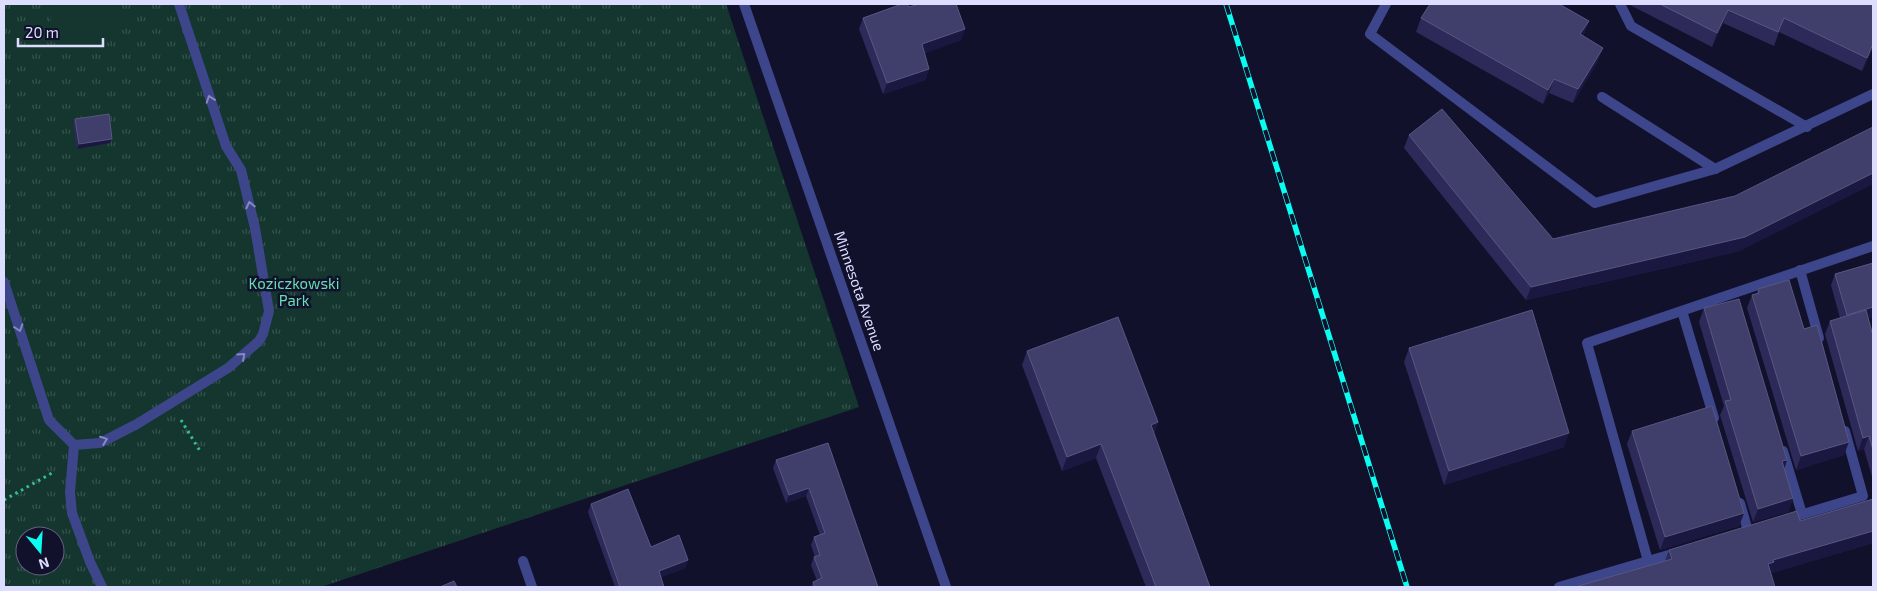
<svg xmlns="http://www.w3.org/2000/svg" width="1877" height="591" font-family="'Exo 2',sans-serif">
<defs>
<pattern id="grass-tufts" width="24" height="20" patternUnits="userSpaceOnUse" patternTransform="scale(1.25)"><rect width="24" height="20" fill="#14362f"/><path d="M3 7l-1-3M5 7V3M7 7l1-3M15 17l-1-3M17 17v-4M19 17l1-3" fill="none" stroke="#36534e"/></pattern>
</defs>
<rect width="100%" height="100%" fill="#12112c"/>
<path fill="url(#grass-tufts)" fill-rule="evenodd" d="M4,4h722l133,403 -538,180h-317zM25,536h30v30h-30z"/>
<polygon fill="#14362f" points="48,4 114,4 121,37 57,51"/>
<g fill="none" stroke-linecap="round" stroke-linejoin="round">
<g stroke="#31bea0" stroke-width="3" stroke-dasharray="2.5 4" stroke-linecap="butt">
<polyline points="181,420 200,451"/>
<polyline points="4,500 52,473"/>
</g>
<g stroke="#3d468a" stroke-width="10">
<polyline points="1386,4 1370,34 1595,203 1715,169 1873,94"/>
<polyline points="1620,4 1631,26 1807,127"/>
<polyline points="1602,97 1715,169"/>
<polyline points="1800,270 1819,338"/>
<polyline points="4,282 49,420 74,445 100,443 137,424 228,368 259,341 263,334 269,311 255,228 241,170 226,146 179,4"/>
<polyline points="1682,311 1714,418"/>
<polyline points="74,445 70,492 72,513 90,562 102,587"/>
<polyline points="1783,451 1802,514"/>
<polyline points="1740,503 1748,531"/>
<polyline points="1787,519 1863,496 1845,431"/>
<polyline points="1679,552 1648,561 1587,343 1873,246"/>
<polyline points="1559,587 1648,561"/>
</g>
<g stroke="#3d468a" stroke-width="10">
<polyline points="744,4 946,587"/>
<polyline points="523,561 532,587"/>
</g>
<g stroke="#09fef1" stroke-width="5.5">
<polyline id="rail" points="1226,4 1407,587"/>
</g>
<use href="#rail" stroke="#12112c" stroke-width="4" stroke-dasharray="11" stroke-linecap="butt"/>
</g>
<g fill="#2d2a59">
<polygon points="1631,4 1873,4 1873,48 1862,71 1779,32 1774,46 1723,23 1712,47 1630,5"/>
<polygon points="909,7 961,40 924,53 929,69 925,80 883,94 859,29 863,18"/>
<polygon points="1421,18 1589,21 1583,36 1598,61 1573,103 1549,93 1543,104 1416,32"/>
<polygon points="75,119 110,143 77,149 73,123"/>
<polygon points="1409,135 1553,239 1740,251 1526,300 1404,148"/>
<polygon points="1873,263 1873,317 1868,318 1873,336 1873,480 1864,449 1858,451 1825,334 1830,321 1840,318 1831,285 1835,274"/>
<polygon points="1758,289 1804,329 1844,455 1796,470 1747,308 1752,295 1757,293"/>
<polygon points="1704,308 1787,460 1784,468 1793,498 1788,512 1753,522 1720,415 1724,406 1699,322"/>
<polygon points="1409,348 1564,447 1444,485 1404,362"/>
<polygon points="1027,351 1158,422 1154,434 1210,587 1146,587 1096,458 1062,471 1022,365"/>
<polygon points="1632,431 1744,513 1739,526 1660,550 1627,444"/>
<polygon points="828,443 878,587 811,587 813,582 817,581 811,565 814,557 815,557 811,545 814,537 820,535 806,496 786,503 773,468 776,460"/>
<polygon points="1873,499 1873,543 1771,573 1665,561 1669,550 1800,521"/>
<polygon points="591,504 651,547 688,560 685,568 661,577 664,587 615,587 588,512"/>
</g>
<g fill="#1a1840">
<polygon points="1728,10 1723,23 1712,47 1717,33"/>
<polygon points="1589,21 1584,34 1575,48 1580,34"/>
<polygon points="965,29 961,40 918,56 922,44"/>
<polygon points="1873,44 1873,48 1862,71 1867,58"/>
<polygon points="1603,48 1598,61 1573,103 1578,89"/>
<polygon points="929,69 925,80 883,94 887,83"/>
<polygon points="1554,79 1549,93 1543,104 1548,90"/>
<polygon points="112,139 110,143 77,149 79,144"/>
<polygon points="1873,173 1873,184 1740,251 1526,300 1531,287"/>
<polygon points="1873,307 1873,317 1843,326 1847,315"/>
<polygon points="1158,422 1153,436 1151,425"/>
<polygon points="1569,433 1564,447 1444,485 1449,471"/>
<polygon points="1869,436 1864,449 1858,451 1863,438"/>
<polygon points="1849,442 1844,455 1796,470 1801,456"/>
<polygon points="1101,444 1096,458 1062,471 1067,457"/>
<polygon points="1787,460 1783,473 1782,461"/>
<polygon points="809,488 806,496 786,503 789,495"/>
<polygon points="1793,498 1788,512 1753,522 1758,509"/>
<polygon points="1744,513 1739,526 1660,550 1665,537"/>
<polygon points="1873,531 1873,543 1769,574 1768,564 1773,560"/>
<polygon points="688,560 685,568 656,579 659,571"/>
</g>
<g fill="#403e6b" stroke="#585782">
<polygon points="902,4 907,4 909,7 919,4 956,4 965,29 922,44 929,69 887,83 863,18"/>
<polygon points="1430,4 1559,4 1589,21 1580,34 1603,48 1578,89 1554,79 1548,90 1421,18"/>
<polygon points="1660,4 1873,4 1873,44 1867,58 1784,18 1778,32 1728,10 1717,33"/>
<polygon points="1442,109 1553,239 1735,196 1873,127 1873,173 1745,237 1531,287 1409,135"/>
<polygon points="109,114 112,139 79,144 75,119"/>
<polygon points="1873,263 1873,307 1847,315 1835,274"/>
<polygon points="1789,280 1804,329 1817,325 1849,442 1801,456 1752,295 1759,293 1758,289"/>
<polygon points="1739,299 1787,460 1782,461 1793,498 1758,509 1725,401 1731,400 1704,308"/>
<polygon points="1532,310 1569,433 1449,471 1409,348"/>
<polygon points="1866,310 1873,336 1873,450 1869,436 1863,438 1830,321"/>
<polygon points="1118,317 1158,422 1151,425 1210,587 1156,587 1101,444 1067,457 1027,351"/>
<polygon points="1712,406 1744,513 1665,537 1632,431"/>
<polygon points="828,443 878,587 815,587 813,582 822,578 814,557 820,555 814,537 825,533 809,488 789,495 776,460"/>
<polygon points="628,489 651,547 679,535 688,560 659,571 664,587 620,587 591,504"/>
<polygon points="1873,499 1873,531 1773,560 1774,562 1768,564 1775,587 1575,587 1672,559 1669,550 1797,511 1800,521"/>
<polygon points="454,581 457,587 440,587"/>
</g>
<defs><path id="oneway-chevron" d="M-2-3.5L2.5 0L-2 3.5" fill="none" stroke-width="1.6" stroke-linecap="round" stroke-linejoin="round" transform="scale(1.25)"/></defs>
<g stroke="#858abf">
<use href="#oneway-chevron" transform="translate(210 99) rotate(-109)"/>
<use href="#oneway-chevron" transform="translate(250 205) rotate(-103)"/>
<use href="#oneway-chevron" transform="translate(19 328) rotate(72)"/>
<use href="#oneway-chevron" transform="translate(242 356) rotate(-42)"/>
<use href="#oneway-chevron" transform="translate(104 440) rotate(-21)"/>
</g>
<g text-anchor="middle" stroke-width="5" stroke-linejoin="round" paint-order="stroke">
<g font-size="15" fill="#66e1b0" stroke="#12112c">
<text x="294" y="289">Koziczkowski<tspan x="294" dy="17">Park</tspan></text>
</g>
<g font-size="15" fill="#dcddff" stroke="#12112c">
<text transform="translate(859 291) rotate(71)" y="5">Minnesota Avenue</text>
</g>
</g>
<rect width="1877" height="591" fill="none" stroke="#dcddff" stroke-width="10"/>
<g transform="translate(40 551) rotate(162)"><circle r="24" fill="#12112c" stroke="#636380"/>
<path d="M0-4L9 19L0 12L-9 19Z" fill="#09fef1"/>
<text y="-8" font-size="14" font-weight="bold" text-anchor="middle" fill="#dcddff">N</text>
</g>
<path d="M18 38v8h85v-8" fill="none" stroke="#dcddff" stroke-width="2.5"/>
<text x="25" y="38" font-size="15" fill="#dcddff" stroke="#12112c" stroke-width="4" paint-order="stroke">20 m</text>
</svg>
